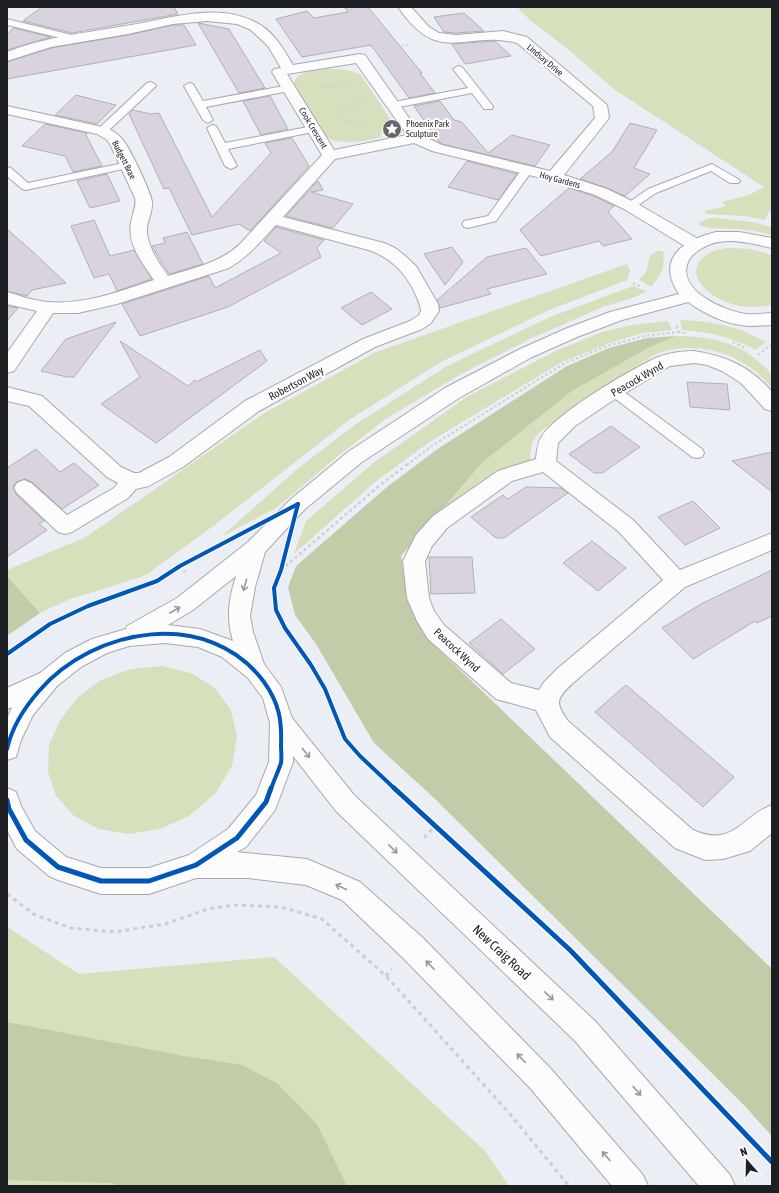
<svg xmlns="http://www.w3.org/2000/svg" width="779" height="1193" font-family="'Asap Condensed',sans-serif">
<rect width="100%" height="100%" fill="#ebeef4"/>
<g fill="#d7e0bd">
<polygon points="517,7 772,7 772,211 769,211 765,220 744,216 706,214 704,211 726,206 722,202 749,195 764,187 615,90 569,50 530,20"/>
<path d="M326,69c12,0 25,0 35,6l31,47c-7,4 -11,6 -11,15 -19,5 -35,8 -54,1l-2,-2 -31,-50c-1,-15 22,-15 32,-17z"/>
<path d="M709,218c22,1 42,3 63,9v8c-8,-2 -16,-4 -25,-5 -12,-2 -40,0 -50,-6z"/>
<path d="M728,248c16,0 30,1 44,8v49c-16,3 -33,3 -48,-4 -17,-7 -41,-28 -19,-45 6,-5 15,-7 23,-8z"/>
<path d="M657,251h6c2,17 -1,23 -12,36l-12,-7 7,-8 4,-16z"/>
<polygon points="627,264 630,271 627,280 549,310 441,362 349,420 216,524 146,575 103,589 70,599 40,613 7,576 7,570 86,537 263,414 376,352"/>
<polygon points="633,286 647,291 635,297 603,307 532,338 461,374 387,418 338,456 276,508 221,537 296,470 356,424 447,366 550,317"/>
<path d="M680,320c30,1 59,6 86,22l-10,8c-25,-13 -47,-18 -74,-20z"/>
<polygon points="668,321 672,330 642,333 610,343 562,362 431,441 375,482 294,554 306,521 372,464 468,396 558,350 602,332 632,325"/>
<path d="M677,336c30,0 63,6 84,28 4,3 9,7 10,12 2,3 1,8 1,12 -25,-30 -59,-44 -98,-39 -6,1 -14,3 -20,6 -13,7 -24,15 -36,23 -23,14 -45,27 -66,45 -5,4 -12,8 -16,14 -5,7 -6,14 -6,23l-93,54 46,-52 89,-71 80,-45z"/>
<polygon points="162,666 191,673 215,688 231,710 237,737 232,766 215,794 189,816 160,829 129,834 99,829 74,816 56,796 48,772 49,745 60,720 77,698 101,680 131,669"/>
<polygon points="7,927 79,974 274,957 485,1151 509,1186 7,1186"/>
</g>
<g fill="#c3cca9">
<polygon points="677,336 652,346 572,391 483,462 401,556 408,602 433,644 772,969 772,1136 740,1101 433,797 374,743 316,644 295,615 288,587 296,566 387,487 439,448 567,366 609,348 647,338"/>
<polygon points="7,576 40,613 7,636"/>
<polygon points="7,1022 184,1056 242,1065 278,1084 317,1124 347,1186 117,1186 112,1183 7,1180"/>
</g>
<g fill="#dbd2df" stroke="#b0b0b4">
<polygon points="42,7 174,7 178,14 72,33 23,21"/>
<polygon points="346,7 368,7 422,73 420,73 435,93 409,98 371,45 302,57 276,19 307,11 314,18 348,12 345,8"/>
<polygon points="464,13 484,31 456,33 444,32 434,17"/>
<polygon points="198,23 229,29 265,88 239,93"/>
<polygon points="173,25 184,25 196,45 7,79 7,62 51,48 128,35"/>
<polygon points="14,28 51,37 7,50 7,34"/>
<polygon points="495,41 511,56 465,64 452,44"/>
<polygon points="76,95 95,100 116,105 97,124 55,115"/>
<polygon points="270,96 288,129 261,135 243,101"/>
<polygon points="440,101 454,120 462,122 488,153 512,135 550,145 535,166 442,144 439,142 414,106"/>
<polygon points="133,110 151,114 159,113 212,217 271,153 265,143 292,138 309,166 250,231 239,224 192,235 169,188 164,189 129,114"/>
<polygon points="630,123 657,130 634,168 650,174 625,196 607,188 580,179 612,152"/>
<polygon points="45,124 87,133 86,135 102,166 73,172 65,156 22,146"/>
<polygon points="467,161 517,174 498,200 448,187"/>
<polygon points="107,174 120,201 90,208 77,181"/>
<polygon points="318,181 323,190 311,192 353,204 333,228 286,216"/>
<polygon points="569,188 594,196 614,206 608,212 632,239 603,246 599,241 541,256 520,230"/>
<polygon points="94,220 110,256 134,250 152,279 117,291 109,274 94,278 71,226"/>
<polygon points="276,227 324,240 317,248 321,257 228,307 140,336 122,304 209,276 215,288 281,253 264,241"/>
<polygon points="7,229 33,252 66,283 32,290 27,296 7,291"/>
<polygon points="187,232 203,264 169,274 152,246 165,243 163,238"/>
<polygon points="452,247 463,262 445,285 424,254"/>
<polygon points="526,248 547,274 487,289 491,294 440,308 437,300 487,257"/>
<polygon points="371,292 392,309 362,325 341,308"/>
<polygon points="7,306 18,308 7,321"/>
<polygon points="116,322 74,377 67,377 41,371 66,339"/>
<polygon points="120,341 188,386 195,380 196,382 260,350 267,361 156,443 101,404 140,377"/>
<polygon points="687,382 727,384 730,410 690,407"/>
<polygon points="611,426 640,447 602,473 594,473 569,454"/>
<polygon points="36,449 60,472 74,463 99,485 62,509 32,482 25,479 16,482 13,487 16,494 44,521 39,524 47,530 7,557 7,468"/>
<polygon points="772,452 772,492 732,461"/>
<polygon points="526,487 561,488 568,493 504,538 496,538 471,517 503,495 508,499"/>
<polygon points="693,501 720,528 685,545 658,517"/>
<polygon points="592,541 626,568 598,591 563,563"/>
<polygon points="429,557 472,557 475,593 431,594"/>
<polygon points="772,570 772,616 757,623 755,621 693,659 662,628 701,604"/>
<polygon points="501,619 535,649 503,674 469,643"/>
<polygon points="626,685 734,777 703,807 595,712"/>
</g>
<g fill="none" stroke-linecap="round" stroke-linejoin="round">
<g stroke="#a7a9ae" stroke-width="2">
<g id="lane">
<polygon points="7,19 80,37 82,39 77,42 7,25"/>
<polygon points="458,66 462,67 492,105 493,107 492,109 484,109 472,93 394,108 389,105 394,102 468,88 453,69"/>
<polygon points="151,82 156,85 155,87 106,133 98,133 97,131 98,129 147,83"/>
<polygon points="189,83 193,84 203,101 289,85 294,88 289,91 206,107 213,120 208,123 203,120 184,86"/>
<polygon points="212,125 216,126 225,143 313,126 318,129 313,132 228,149 237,166 231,169 225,166 207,128"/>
<polygon points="128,162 132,163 134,165 132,167 26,190 22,189 7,176 7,167 11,168 28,183"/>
<polygon points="712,164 738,179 740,181 738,183 730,183 711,171 656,193 634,208 626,208 624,206 648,189"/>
<polygon points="526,168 532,171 496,221 468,228 464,227 462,224 464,221 488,216 522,169"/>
<polygon points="614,386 619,388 702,449 704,453 702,457 697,458 692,457 609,394 607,391 609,388"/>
</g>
</g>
<g stroke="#a7a9ae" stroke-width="2">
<g id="street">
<path d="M398,7h13l18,20 10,6 17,2 47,-4 24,6 80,68 2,13 -45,57 43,14 29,14 64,37 2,4 -2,4 -6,1 -6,-1 -64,-39 -29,-14 -46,-15 -117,-29 -18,-8 -79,16 -52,58 101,26 11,5 8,6 13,12 22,38 1,7 -8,12 -9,6 -47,18 -116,64 -76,56 -34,19 -13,3 -8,9 -56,34 -7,2 -7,-2 -41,-39 -3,-5 3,-5 7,-3 7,3 36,32 47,-27 4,-5 -11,-6 -78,-71 -22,-5v-14l35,9 79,71 13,6h5l30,-16 76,-56 118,-62 47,-18 9,-6 2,-4c-1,-8 -4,-13 -7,-20 -10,-20 -22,-31 -42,-40l-96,-26c-15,16 -28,32 -47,43l-112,36 -39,9h-25l-39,58 -7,2v-20l30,-42 -30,-7v-12c13,4 28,9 42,10 36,3 71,-11 105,-22 -11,-16 -27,-36 -23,-57 1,-9 6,-16 4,-25l-25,-54 -4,-5 -9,-5 -90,-20v-8l100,22c6,3 11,6 15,11 7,7 29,53 30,63 1,13 -8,22 -4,36 3,14 12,26 20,38 25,-8 52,-13 72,-32l82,-89 -50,-83 2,-3 7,-1 -13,-22 -17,-16 -14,-6 -30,-3 -34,3 -45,10 -77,13 -44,14v-9c38,-15 78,-19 118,-26 40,-6 89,-24 128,-5 19,8 30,27 40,44l67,-11 5,1 56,80 21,10 108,26 45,-53 -2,-12 -76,-63c-53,-14 -77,25 -119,-36zM356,63l51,72 -73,15 -47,-76z"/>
<path d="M694,351c32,5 57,16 78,41v19l-7,-2 -24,-26 -19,-12 -15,-6 -13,-2 -15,2 -9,1 -10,6 -51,31 -34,23 -17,17 -2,18 77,59 47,50 92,-37v17l-87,37 -112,96c-16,15 -19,19 -5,38l125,109c41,18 47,-13 79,-25v28l-22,18 -27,8 -18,1 -30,-12 -125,-111 -14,-27 -40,-11 -68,-60 -11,-18 -10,-23 -4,-37 13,-26 17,-19 65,-45 38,-12c1,-8 1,-16 6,-23 15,-23 89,-67 116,-79 11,-4 24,-6 36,-6zM543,472l76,60 44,48 -106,89 -13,13 -5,8 -28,-7 -67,-58 -10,-14 -5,-13 -4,-37 7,-15 15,-18 65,-47z"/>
</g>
</g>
<g stroke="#a7a9ae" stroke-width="2">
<path id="secondary" d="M716,232h23l33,6v10c-18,-4 -42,-11 -61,-4 -8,3 -19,9 -23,18 -12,29 38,50 59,52 9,1 17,-1 25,-1v12c-7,0 -15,1 -22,1 -22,-1 -44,-11 -62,-24l-66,18 -45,17 -47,21 -71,40 -97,64 -57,47 -40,43 -10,35 -5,29 3,16 11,32 17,23 11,31 62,77 241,226 135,154 5,11h-36l-124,-145 -239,-230 -43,-55v6l-18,48 -29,37 -9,5 70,7 53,23 63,56 128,131 92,106 5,11h-36l-81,-97 -128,-131 -61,-58 -36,-15 -58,-7h-52l-47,16h-48l-43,-14 -9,-4 -32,-27 -10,-19v-42l9,4 5,14 14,25 31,26 35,11h48l40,-13 39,-26 28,-34 13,-33 1,-39 -7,-25 -15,-20 -26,-21 -24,-10 -33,-4 -36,3 -22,7 -26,14 -24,19 -24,29 -12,25 -5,17 -9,3v-41l5,-12 -5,2v-21l33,-15 25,-20 27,-14 34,-10 1,-3 50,-28 71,-56 43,-43 57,-47 97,-64 73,-38 47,-21 45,-17 69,-18c-24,-36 5,-54 37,-62zM236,576c-7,22 -10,42 -3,65l-33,-12 -32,-4 25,-15z"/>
</g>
<g stroke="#ceced0" stroke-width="1.5" stroke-dasharray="2 2" stroke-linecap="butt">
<polyline points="382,49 410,44"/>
<polyline points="321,87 352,86"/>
<polyline points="362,100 342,111 340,117 346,123 362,126"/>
</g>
<g stroke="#ceced0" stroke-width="2" stroke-dasharray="2.5 2.5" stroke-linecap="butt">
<polyline points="633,283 642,287"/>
<polyline points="678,332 688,333"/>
<polyline points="733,342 745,348"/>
<polyline points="758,355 772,344"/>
<polyline points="407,465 433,445 565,363 607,346 644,336 678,332 676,323"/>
</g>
<g stroke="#ceced0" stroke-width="2.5" stroke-dasharray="3 3" stroke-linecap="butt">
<polyline points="180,566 185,572"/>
<polyline points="281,570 379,486 408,464"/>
</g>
<g stroke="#ceced0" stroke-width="3" stroke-dasharray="4 4" stroke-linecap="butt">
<polyline points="424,838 435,826"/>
<polyline points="7,894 35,915 71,928 115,932 165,924 208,909 234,905 281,907 322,919 386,976 510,1114 569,1186"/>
<polyline points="386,976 392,969"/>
</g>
<use href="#lane" fill="#fcfcfd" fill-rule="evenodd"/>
<use href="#street" fill="#fcfcfd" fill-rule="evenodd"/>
<use href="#secondary" fill="#fcfcfd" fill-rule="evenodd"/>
<g stroke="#fff" stroke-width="6">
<g id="cycleway-far1">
<polyline points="298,504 281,570 274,588 276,610 285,628 311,665 325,689 345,739 360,756 395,789"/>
<polyline points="7,654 50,624 88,606 157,581 180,566 298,504"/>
<path d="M7,749c5,-22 17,-41 32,-58 55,-64 170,-84 225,-9 15,21 18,38 17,63 0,6 1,12 0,18 -3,9 -7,17 -10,26"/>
</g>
</g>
<g stroke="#fff" stroke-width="8">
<g id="cycleway">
<polyline points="394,788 570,950 772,1162"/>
<polyline points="7,800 9,809 26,840 58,867 101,881 149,881 196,865 237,838 266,802 271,788"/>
</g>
</g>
<use href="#cycleway-far1" stroke="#0057b8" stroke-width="4"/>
<use href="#cycleway" stroke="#0057b8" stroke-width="5"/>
</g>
<defs><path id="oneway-shaft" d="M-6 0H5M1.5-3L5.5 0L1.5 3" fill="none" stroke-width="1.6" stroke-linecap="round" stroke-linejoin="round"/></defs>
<g stroke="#98999b">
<use href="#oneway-shaft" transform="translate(245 585) rotate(106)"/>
<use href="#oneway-shaft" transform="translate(175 610) rotate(-30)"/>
<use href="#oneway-shaft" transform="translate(306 753) rotate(52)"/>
<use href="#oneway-shaft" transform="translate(393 849) rotate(44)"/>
<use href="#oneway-shaft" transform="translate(341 887) rotate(-155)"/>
<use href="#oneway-shaft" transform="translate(430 965) rotate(-134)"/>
<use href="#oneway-shaft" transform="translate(549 996) rotate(43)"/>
<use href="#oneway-shaft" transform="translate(521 1058) rotate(-134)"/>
<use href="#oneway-shaft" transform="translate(637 1091) rotate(49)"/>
<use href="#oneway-shaft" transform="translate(606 1156) rotate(-130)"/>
</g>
<defs>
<g id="sight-disc" transform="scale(1)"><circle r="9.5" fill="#65676c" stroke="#fff"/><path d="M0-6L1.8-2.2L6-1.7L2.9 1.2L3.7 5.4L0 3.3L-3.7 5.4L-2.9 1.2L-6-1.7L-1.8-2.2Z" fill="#fff"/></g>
</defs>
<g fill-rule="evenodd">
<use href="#sight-disc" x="392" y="129"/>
</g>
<g text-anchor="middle" stroke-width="4" stroke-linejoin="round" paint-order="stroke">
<g font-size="9" fill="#1d1f23" stroke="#fff">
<text transform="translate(545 60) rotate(40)" y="3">Lindsay Drive</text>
<text transform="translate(313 128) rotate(59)" y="3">Cook Crescent</text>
<text transform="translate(124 160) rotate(63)" y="3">Budgett Brae</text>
<text transform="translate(560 180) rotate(15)" y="3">Hoy Gardens</text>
</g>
<g font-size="9" fill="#1d1f23" stroke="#fff" text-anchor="start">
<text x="406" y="127">Phoenix Park<tspan x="406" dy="10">Sculpture</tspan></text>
</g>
<g font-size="11" fill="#1d1f23" stroke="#fff">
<text transform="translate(637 379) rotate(-30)" y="4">Peacock Wynd</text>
<text transform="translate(296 383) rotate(-28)" y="4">Robertson Way</text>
<text transform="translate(457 650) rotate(43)" y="4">Peacock Wynd</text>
</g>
<g font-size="13" fill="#1d1f23" stroke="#fff">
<text transform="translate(502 952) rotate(43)" y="5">New Craig Road</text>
</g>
</g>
<rect width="779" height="1193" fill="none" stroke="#1d1f23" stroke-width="16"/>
<g transform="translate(747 1161) rotate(340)" stroke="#ffffff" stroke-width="3" paint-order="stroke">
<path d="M0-3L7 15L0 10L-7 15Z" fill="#1d1f23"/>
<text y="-6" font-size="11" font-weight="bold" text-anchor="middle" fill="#1d1f23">N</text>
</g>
</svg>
